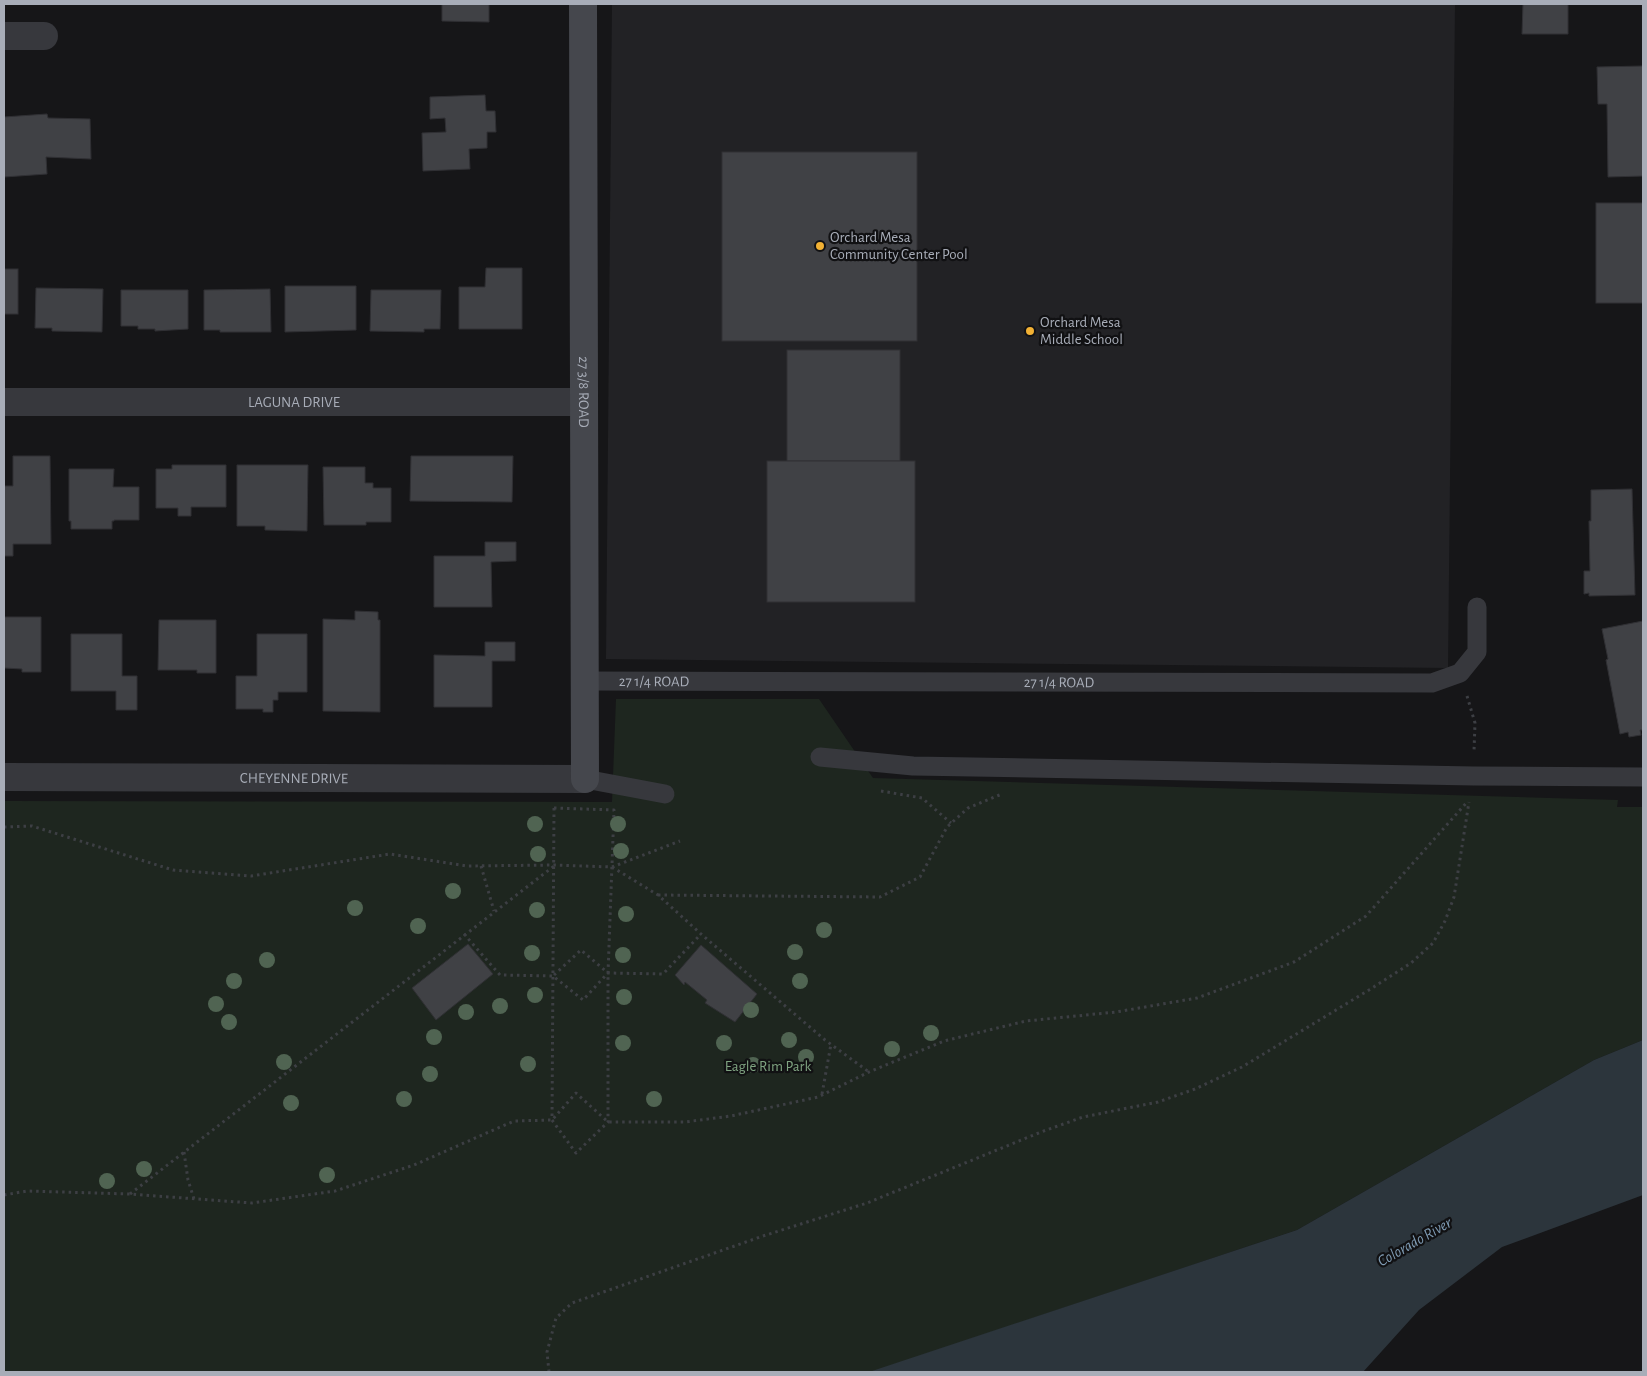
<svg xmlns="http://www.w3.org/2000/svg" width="1647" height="1376" font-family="'Alegreya Sans',sans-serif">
<rect width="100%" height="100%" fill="#161618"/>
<polygon fill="#222225" points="612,4 1455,4 1448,668 606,659"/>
<polygon fill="#1e261f" points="616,699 819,699 873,778 1618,800 1617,807 1643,807 1643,1040 1594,1060 1297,1230 871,1372 4,1372 4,801 612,802"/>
<polygon fill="#2c353c" points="1643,1040 1643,1195 1502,1247 1419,1310 1363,1372 869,1372 1297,1230 1594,1060"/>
<g fill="#404145" stroke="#303034">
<polygon points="442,4 489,4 489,22 442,21"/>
<polygon points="1523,4 1568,4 1568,34 1522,34"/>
<polygon points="1643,66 1643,176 1608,177 1607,104 1598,104 1597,67"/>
<polygon points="485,95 486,111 495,111 496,132 487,132 487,148 469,149 470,169 423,171 422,133 446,132 445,118 430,119 430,97"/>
<polygon points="47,114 48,118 90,119 91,159 46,157 47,174 4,177 4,117"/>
<rect x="722" y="152" width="195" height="189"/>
<rect x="1596" y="203" width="47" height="100"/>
<polygon points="486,268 522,268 522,329 459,329 459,287 485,287"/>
<rect x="4" y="269" width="14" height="45"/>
<polygon points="285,286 356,286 356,330 285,332"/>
<polygon points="36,288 103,289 102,332 52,331 52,328 35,328"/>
<polygon points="270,289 271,332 220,332 220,330 204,330 204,290"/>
<polygon points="121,290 188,290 188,329 155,331 155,329 138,329 138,326 121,326"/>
<polygon points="371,290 441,290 440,329 424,329 424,332 370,331"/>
<rect x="787" y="350" width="113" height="111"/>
<polygon points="13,456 50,456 51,544 13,544 13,556 4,556 4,486 13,486"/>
<polygon points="411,456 513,456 512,502 410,501"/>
<rect x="767" y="461" width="148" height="141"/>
<polygon points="172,465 226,465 226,507 191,507 191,516 178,516 178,508 156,508 156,469 172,469"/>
<polygon points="237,465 308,465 307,531 265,530 265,526 237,526"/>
<polygon points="323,467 365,467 365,483 373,483 373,488 391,488 391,522 366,522 366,525 324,525"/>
<polygon points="69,469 114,469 113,487 139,487 139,520 114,520 114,521 112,521 112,529 71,529 71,521 69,521"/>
<polygon points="1632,489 1635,595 1589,596 1589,593 1584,594 1584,571 1590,571 1589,521 1591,521 1591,490"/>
<polygon points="485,542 516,542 516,561 491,562 492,607 434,607 434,556 485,556"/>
<polygon points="355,611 378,612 378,620 380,620 380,712 323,711 323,619 355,620"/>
<polygon points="4,617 41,617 41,672 22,672 22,669 4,668"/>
<polygon points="159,620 216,620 216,673 197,673 197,670 158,670"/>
<polygon points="1643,621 1643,730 1640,730 1641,735 1629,737 1628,732 1620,734 1606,660 1608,659 1602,629"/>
<polygon points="71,634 122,634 122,676 137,676 137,710 116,710 116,691 71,691"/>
<polygon points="257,634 307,634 307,692 278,692 278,700 273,700 273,712 263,712 263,709 236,709 236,676 257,676"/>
<polygon points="485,642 515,642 515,661 492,661 492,707 434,707 434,655 485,656"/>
<polygon points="468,944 493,974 436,1020 412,988"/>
<polygon points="701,945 757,994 735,1022 705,1003 707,1000 685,982 684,985 675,975"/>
</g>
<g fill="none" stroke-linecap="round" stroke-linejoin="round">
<g stroke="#3d3f44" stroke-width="3" stroke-dasharray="2.5 4" stroke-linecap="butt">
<polyline points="1467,696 1475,723 1474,751"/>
<polyline points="881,791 922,798 951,823"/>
<polygon points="554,808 614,810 608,973 608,1122 576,1153 552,1120"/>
<polyline points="4,827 32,826 173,870 251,876 390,854 467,866 554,865 612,867 680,841"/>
<polyline points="481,866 494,911"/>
<polyline points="612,867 658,895 701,934 825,1040 869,1072"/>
<polyline points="658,895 880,897 920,877 947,827 968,808 1002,794"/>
<polyline points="464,934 500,975 553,976 583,1000 607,974"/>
<polyline points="554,975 581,950 608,973 663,974 701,934"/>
<polyline points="822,1094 831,1044"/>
<polyline points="184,1152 188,1180 194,1199"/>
<polyline points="130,1194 554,866"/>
<polyline points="4,1195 27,1191 129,1194 252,1203 335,1191 414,1165 514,1121 552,1120 576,1093 608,1122 685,1122 731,1116 818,1097 869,1072 944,1041 1026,1021 1116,1012 1197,998 1294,962 1366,916 1468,801"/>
<polyline points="549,1372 547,1352 556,1318 572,1303 763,1236 867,1203 1041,1132 1083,1117 1158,1102 1195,1089 1242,1067 1369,990 1411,963 1433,943 1445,921 1454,897 1469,802"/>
</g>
<g stroke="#37383d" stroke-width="19">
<path id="s1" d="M585,681l847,2 28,-10 17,-21v-45"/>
<polyline points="820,757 913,766 1474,776 1643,777"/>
<polyline points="585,779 665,794"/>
</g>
<g stroke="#37383d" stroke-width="28">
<polyline points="4,36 44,36"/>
<path id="s2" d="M4,402h580"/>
<path id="s3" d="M4,777l581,2"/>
</g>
<path stroke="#45474d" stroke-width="28" id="s4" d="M583,4l2,775"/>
</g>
<g fill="#506452">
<circle cx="535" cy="824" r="8"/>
<circle cx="618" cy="824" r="8"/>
<circle cx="621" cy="851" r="8"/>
<circle cx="538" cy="854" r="8"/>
<circle cx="453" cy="891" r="8"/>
<circle cx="355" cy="908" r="8"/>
<circle cx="537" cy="910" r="8"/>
<circle cx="626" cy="914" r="8"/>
<circle cx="418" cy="926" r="8"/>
<circle cx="824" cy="930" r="8"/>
<circle cx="795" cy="952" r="8"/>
<circle cx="532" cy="953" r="8"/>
<circle cx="623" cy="955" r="8"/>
<circle cx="267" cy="960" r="8"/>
<circle cx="234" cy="981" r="8"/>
<circle cx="800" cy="981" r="8"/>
<circle cx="535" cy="995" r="8"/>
<circle cx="624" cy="997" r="8"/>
<circle cx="216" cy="1004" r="8"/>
<circle cx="500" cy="1006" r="8"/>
<circle cx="751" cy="1010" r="8"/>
<circle cx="466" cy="1012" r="8"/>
<circle cx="229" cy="1022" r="8"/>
<circle cx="931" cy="1033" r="8"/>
<circle cx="434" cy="1037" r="8"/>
<circle cx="789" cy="1040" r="8"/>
<circle cx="623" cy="1043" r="8"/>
<circle cx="724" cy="1043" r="8"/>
<circle cx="892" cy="1049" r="8"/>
<circle cx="806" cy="1057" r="8"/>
<circle cx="284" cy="1062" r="8"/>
<circle cx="528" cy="1064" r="8"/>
<circle cx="753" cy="1065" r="8"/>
<circle cx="430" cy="1074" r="8"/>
<circle cx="404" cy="1099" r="8"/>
<circle cx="654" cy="1099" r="8"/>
<circle cx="291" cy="1103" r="8"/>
<circle cx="144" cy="1169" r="8"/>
<circle cx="327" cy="1175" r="8"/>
<circle cx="107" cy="1181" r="8"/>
</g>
<g fill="#f2b134" stroke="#111113" stroke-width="2">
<circle cx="820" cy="246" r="5"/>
<circle cx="1030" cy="331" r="5"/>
</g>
<g text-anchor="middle" stroke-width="4.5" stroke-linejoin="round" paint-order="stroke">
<g font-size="15" fill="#a8adb8" stroke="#111113" text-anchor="start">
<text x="830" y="242">Orchard Mesa<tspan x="830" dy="17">Community Center Pool</tspan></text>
<text x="1040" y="327">Orchard Mesa<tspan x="1040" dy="17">Middle School</tspan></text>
</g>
<g font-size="15" fill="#a8adb8" stroke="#111113">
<text dy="5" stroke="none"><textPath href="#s4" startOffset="388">27 3/8 ROAD</textPath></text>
<text dy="5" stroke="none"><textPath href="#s2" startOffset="290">LAGUNA DRIVE</textPath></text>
<text dy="5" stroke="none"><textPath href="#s1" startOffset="69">27 1/4 ROAD</textPath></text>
<text dy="5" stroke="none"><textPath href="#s1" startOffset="474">27 1/4 ROAD</textPath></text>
<text dy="5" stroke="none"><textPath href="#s3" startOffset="290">CHEYENNE DRIVE</textPath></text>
</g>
<g font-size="15" fill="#7fa381" stroke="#111113">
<text x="768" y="1071">Eagle Rim Park</text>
</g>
<g font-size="16" font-style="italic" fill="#7f9bb3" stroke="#111113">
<text transform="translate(1414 1241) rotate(-30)" y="6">Colorado River</text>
</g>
</g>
<rect width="1647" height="1376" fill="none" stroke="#a8adb8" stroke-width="10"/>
</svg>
